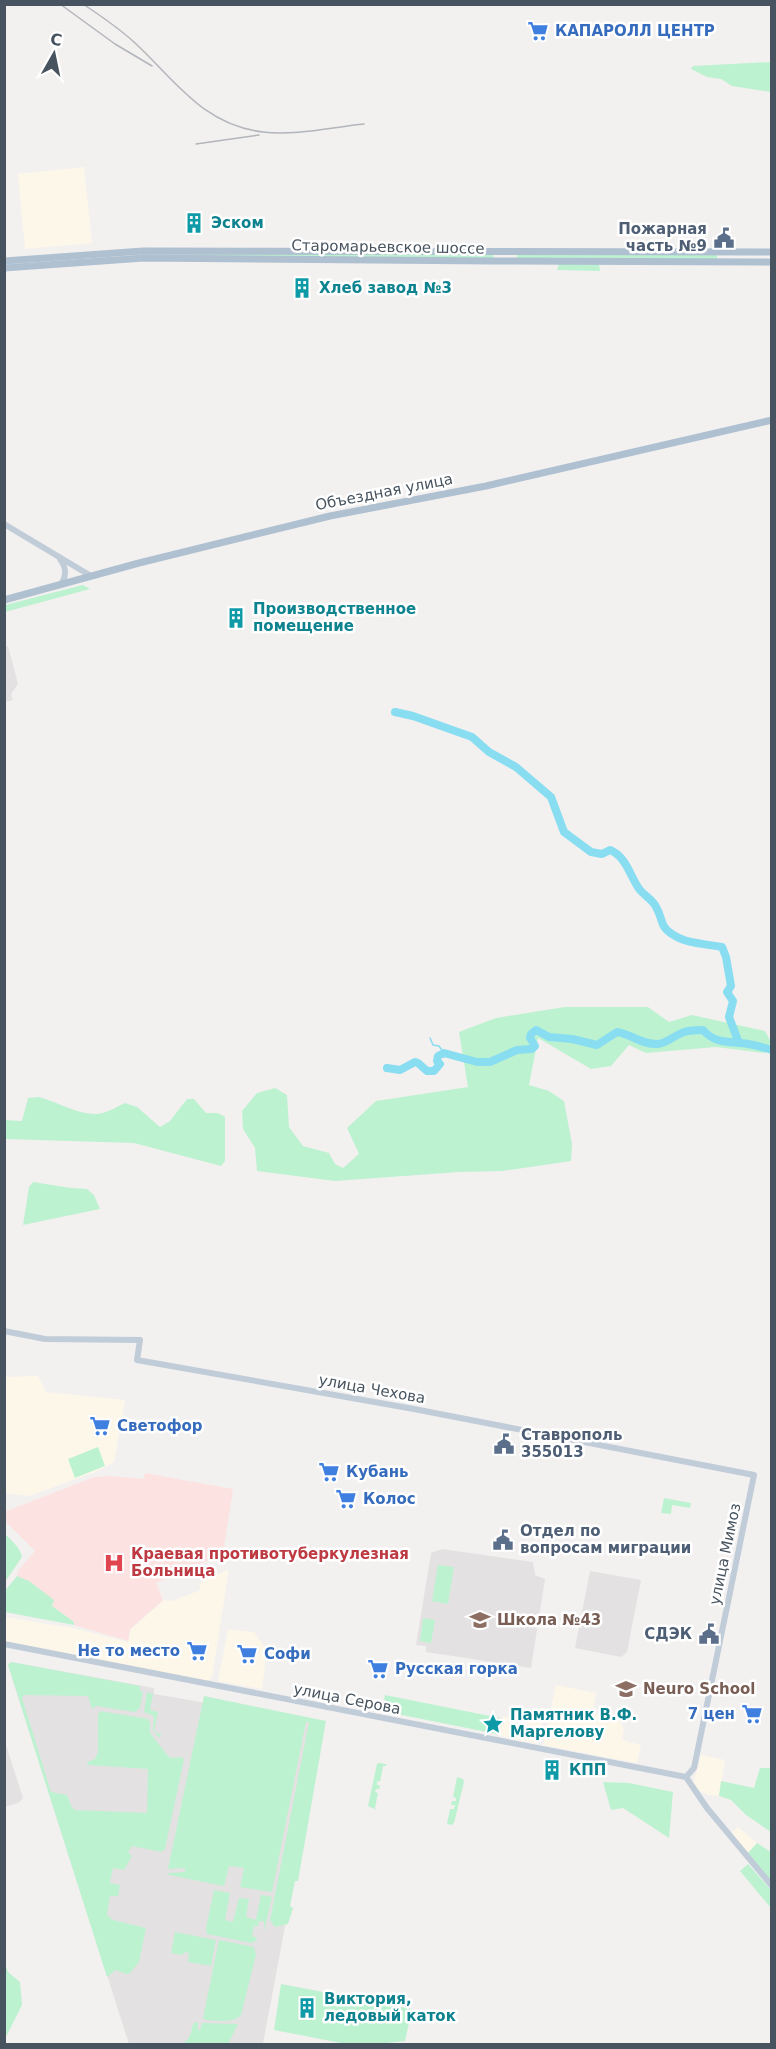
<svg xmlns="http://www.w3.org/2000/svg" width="776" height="2049" font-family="'DejaVu Sans',sans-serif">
<rect width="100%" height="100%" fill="#f3f0f0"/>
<g fill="#fdf7ea">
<polygon points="84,167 92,243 25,249 18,174"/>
<polygon points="38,1376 46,1392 125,1400 114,1462 95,1472 29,1496 5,1493 4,1377"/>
<polygon points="229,1569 212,1677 209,1680 206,1681 5,1642 4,1617 73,1628 128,1642 131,1629 164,1600 172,1601 201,1590 199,1583"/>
<polygon points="228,1629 254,1632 267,1650 262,1689 218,1681"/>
<polygon points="556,1685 596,1693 592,1713 618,1719 624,1728 622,1740 641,1745 637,1763 543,1745"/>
<polygon points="503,1716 542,1723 537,1744 499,1736"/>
<polygon points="701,1755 725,1760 719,1796 709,1795 695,1789 693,1784"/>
<polygon points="738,1827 757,1843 747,1854 730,1834"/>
</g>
<g fill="#e4e1e2">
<polygon points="8,646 18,684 11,694 13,700 5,702 5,647"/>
<polygon points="442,1549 533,1562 535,1575 545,1579 531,1668 426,1652 426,1646 416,1645 431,1553"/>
<polygon points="590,1571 641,1580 627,1652 621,1657 575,1648"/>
<polygon points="11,1662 154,1688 154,1694 323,1723 263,2044 129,2044 8,1665"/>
<polygon points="5,1745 6,1745 23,1798 20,1801 20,1802 5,1807"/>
</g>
<polygon fill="#fce3e1" points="145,1473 233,1489 223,1554 156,1583 163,1600 130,1629 128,1641 74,1625 74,1622 52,1606 26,1581 17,1576 18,1571 35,1551 5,1521 4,1512 94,1477 111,1476 144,1479"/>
<g fill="#bdf2d1">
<polygon points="771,62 771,92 732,86 721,79 707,77 691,69 693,66"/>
<polygon points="191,253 493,255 494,258 191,257"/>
<rect x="517" y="255" width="200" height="4"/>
<polygon points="559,264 599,264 600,271 557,270"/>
<polygon points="83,585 90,589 5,612 5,605"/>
<polygon points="565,1007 648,1007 669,1022 692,1015 765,1031 771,1042 765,1053 716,1047 646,1053 629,1045 611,1066 591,1069 538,1038 529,1085 549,1091 564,1101 572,1144 571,1161 502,1171 459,1172 335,1181 257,1171 255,1148 243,1129 242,1111 257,1093 275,1088 287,1095 289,1127 303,1146 329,1153 335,1164 343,1168 359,1154 347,1128 376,1101 468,1087 459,1032 496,1018"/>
<path d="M39,1097c19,5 45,21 64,16 7,-2 15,-7 22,-10l12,4 23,20 10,-6 17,-22h7l12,14h12l7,4v44l-4,5 -87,-23 -129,-4v-19l17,1 6,-23z"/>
<polygon points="33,1182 71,1188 87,1189 94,1195 100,1209 23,1225 29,1187"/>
<polygon points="98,1447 105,1466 75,1478 68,1459"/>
<polygon points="664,1498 691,1503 690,1508 672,1505 671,1514 661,1513"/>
<path d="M4,1533c7,7 16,14 18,24l-17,25z"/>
<polygon points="438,1565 454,1567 448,1604 432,1601"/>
<polygon points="17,1576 29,1581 54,1600 52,1606 74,1622 74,1625 5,1612 5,1591"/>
<polygon points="423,1618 435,1620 431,1643 420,1641"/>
<polygon points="11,1662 140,1686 140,1691 143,1691 140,1708 135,1712 96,1706 92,1709 88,1696 24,1695 22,1698 51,1792 67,1795 72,1808 75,1810 147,1813 148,1769 88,1765 87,1762 95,1759 98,1752 98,1715 100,1711 148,1719 150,1723 150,1733 169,1757 173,1758 181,1757 184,1759 165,1849 161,1852 132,1846 128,1852 132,1856 124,1870 113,1868 110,1883 120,1885 118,1896 110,1896 107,1915 113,1920 146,1928 139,1962 130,1973 126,1974 116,1970 107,1977 8,1665"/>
<polygon points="147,1692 153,1694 150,1710 158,1712 154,1732 161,1734 160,1738 153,1731 154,1716 144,1712"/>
<polygon points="385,1695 500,1718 497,1734 382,1711"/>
<polygon points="204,1696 326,1721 298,1881 295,1881 290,1906 293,1908 288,1924 275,1927 270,1920 309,1722 306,1722 272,1892 240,1887 244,1868 229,1866 224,1886 169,1875 168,1873 185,1872 185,1868 168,1869"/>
<polygon points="379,1763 386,1764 386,1766 383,1766 380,1782 377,1781 377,1785 380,1785 379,1789 376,1789 375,1792 378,1793 375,1808 377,1810 368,1806 377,1764"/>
<polygon points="760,1768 771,1768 771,1832 746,1815 731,1800 719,1796 721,1781 754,1788"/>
<polygon points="457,1777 463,1779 464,1782 454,1823 452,1825 447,1824 450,1809 454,1809 455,1805 451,1805 452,1801 456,1801 456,1798 453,1797"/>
<polygon points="603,1782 629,1783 673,1792 669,1838 623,1808 611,1810"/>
<polygon points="757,1843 771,1852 771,1881 747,1854"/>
<polygon points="748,1864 771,1890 771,1908 740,1871"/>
<polygon points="214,1890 230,1893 225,1920 233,1922 239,1898 249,1899 246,1917 256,1920 261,1895 272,1897 264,1931 264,1921 259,1921 258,1926 254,1926 252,1936 257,1938 256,1941 251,1943 207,1934 206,1928"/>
<polygon points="175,1932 216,1940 211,1966 188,1962 189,1953 184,1952 183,1955 171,1953"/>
<path d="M219,1940l35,7 2,8 -15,60c-8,9 -25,5 -36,5l-2,-2z"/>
<polygon points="5,1963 8,1972 20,1982 22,2005 7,2035 5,2036"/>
<polygon points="281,1984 412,2009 405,2041 377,2044 346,2044 274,2030"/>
<path d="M196,2022l2,1v7l2,1 2,-8 36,1 -10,20h-50c11,-1 13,-10 15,-20z"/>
</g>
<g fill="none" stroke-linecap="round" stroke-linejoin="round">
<polyline stroke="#88ddf1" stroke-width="1.5" points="430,1038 433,1045 439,1046 444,1053"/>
<g stroke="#88ddf1" stroke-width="8">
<path d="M395,712l18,4 59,21 17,15 27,15 35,30 13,35 27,20 11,2 8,-4c17,7 20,27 30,40 5,6 13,10 16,17 7,11 3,19 16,27 14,10 34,10 50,13l4,10 5,29 -4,6 6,9 -4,16 10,26"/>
<path d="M387,1068l13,2 15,-8 3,1 9,8h7l6,-7 -3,-3 1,-5 6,-3 33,9h13l27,-12 15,-1 3,-3 -5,-8 1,-4 5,-4 13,7 23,2 25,6 20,-13c14,2 25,13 41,12 9,-1 17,-9 26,-12 6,-2 13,-2 19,-2 13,15 28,11 45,14 8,1 16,4 24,6"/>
</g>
<g stroke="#c0ccd8" stroke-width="6">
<polyline points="4,524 91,576"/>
<path d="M60,559c6,8 7,17 1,25"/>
<polyline points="4,1331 45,1339 140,1340 137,1360 414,1409 754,1475 694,1768 686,1777"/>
<polyline points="4,1644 686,1777"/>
<polyline points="686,1777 707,1808 772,1886"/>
</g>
<g stroke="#afc0d0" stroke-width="7">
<polyline points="4,261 143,251 772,252"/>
<polyline points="4,268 144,258 492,261 772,262"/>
<polyline points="4,600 139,563 330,516 486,486 772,420"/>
</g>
<g stroke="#b2b6bb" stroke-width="1.5">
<polyline points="60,4 115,44 152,66"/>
<path d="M83,4c18,12 36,24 52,39 41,38 68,82 128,89 31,4 70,-5 101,-8"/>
<polyline points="196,144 259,135"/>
</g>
</g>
<defs>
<g id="supermarket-bare" transform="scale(1.62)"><path d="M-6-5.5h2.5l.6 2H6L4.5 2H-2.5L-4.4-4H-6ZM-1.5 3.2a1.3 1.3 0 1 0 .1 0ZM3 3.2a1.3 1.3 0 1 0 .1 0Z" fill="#3f7fe0" stroke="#fff" stroke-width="2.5" paint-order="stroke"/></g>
<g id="building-bare" transform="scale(1.62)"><path d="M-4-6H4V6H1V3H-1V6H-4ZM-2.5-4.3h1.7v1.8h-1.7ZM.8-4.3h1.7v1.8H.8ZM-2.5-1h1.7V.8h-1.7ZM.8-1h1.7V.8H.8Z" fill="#0f9aa8" stroke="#fff" stroke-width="2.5" paint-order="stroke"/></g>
<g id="civic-bare" transform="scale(1.62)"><path d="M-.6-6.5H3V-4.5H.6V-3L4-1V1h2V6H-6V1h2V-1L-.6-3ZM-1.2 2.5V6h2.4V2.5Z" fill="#5c6f8a" stroke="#fff" stroke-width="2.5" paint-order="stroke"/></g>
<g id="hospital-bare" transform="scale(1.62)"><path d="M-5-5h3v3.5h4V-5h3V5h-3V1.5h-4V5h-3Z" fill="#e0444e" stroke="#fff" stroke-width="2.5" paint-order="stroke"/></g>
<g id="school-bare" transform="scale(1.62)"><path d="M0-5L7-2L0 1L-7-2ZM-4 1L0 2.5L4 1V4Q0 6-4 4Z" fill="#8d6e63" stroke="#fff" stroke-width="2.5" paint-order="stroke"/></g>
<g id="sight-bare" transform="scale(1.62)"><path d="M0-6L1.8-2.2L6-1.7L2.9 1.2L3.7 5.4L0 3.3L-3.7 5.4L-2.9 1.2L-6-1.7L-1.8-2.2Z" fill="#0f9aa8" stroke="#fff" stroke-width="2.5" paint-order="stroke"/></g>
</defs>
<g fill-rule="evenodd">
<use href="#supermarket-bare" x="538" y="31"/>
<use href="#building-bare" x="194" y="223"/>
<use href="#civic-bare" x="724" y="238"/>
<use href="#building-bare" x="302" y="288"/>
<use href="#building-bare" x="236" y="618"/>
<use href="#supermarket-bare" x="100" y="1426"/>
<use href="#civic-bare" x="504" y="1444"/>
<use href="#supermarket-bare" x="329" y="1472"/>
<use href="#supermarket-bare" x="346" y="1499"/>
<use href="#civic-bare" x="503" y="1540"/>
<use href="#hospital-bare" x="114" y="1563"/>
<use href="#school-bare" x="480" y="1620"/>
<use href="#civic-bare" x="709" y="1634"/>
<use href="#supermarket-bare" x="197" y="1651"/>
<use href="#supermarket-bare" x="247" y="1654"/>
<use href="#supermarket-bare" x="378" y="1669"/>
<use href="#school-bare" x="626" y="1689"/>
<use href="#supermarket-bare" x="752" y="1714"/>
<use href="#sight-bare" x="493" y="1724"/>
<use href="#building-bare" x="552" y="1770"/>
<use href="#building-bare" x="307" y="2008"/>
</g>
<g text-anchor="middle" stroke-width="5" stroke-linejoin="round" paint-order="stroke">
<g font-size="15" font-weight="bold" fill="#366cbe" stroke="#fff" text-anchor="start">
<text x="555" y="36">КАПАРОЛЛ ЦЕНТР</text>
<text x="117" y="1431">Светофор</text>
<text x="346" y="1477">Кубань</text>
<text x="363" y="1504">Колос</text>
<text x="180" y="1656" text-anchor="end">Не то место</text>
<text x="264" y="1659">Софи</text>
<text x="395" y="1674">Русская горка</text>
<text x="735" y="1719" text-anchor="end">7 цен</text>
</g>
<g font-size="15" font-weight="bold" fill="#0d838f" stroke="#fff" text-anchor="start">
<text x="211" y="228">Эском</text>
<text x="319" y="293">Хлеб завод №3</text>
<text x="253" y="614">Производственное<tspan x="253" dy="17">помещение</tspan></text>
<text x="510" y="1720">Памятник В.Ф.<tspan x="510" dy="17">Маргелову</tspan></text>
<text x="569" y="1775">КПП</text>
<text x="324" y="2004">Виктория,<tspan x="324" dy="17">ледовый каток</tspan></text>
</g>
<g font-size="15" font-weight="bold" fill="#4e5e75" stroke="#fff" text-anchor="end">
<text x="707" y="234">Пожарная<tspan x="707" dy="17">часть №9</tspan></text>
<text x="521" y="1440" text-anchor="start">Ставрополь<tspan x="521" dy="17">355013</tspan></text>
<text x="520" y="1536" text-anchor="start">Отдел по<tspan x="520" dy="17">вопросам миграции</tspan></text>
<text x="692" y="1639">СДЭК</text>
</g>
<g font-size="15" fill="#47545f" stroke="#fff">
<text transform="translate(388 247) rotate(1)" y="5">Старомарьевское шоссе</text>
<text transform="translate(384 492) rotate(-11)" y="5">Объездная улица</text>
<text transform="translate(372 1389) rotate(10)" y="5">улица Чехова</text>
<text transform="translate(725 1554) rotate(-78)" y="5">улица Мимоз</text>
<text transform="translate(347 1699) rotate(11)" y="5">улица Серова</text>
</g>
<g font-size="15" font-weight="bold" fill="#be3a42" stroke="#fff" text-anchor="start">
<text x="131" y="1559">Краевая противотуберкулезная<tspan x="131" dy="17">Больница</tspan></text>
</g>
<g font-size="15" font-weight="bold" fill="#785e54" stroke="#fff" text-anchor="start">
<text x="497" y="1625">Школа №43</text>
<text x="643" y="1694">Neuro School</text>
</g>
</g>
<rect width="776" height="2049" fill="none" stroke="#47545f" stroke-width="12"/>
<g transform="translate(54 54) rotate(9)" stroke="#ffffff" stroke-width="4.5" paint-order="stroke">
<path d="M0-4.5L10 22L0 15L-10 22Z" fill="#47545f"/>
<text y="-9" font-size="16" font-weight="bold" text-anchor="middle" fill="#47545f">С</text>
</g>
</svg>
